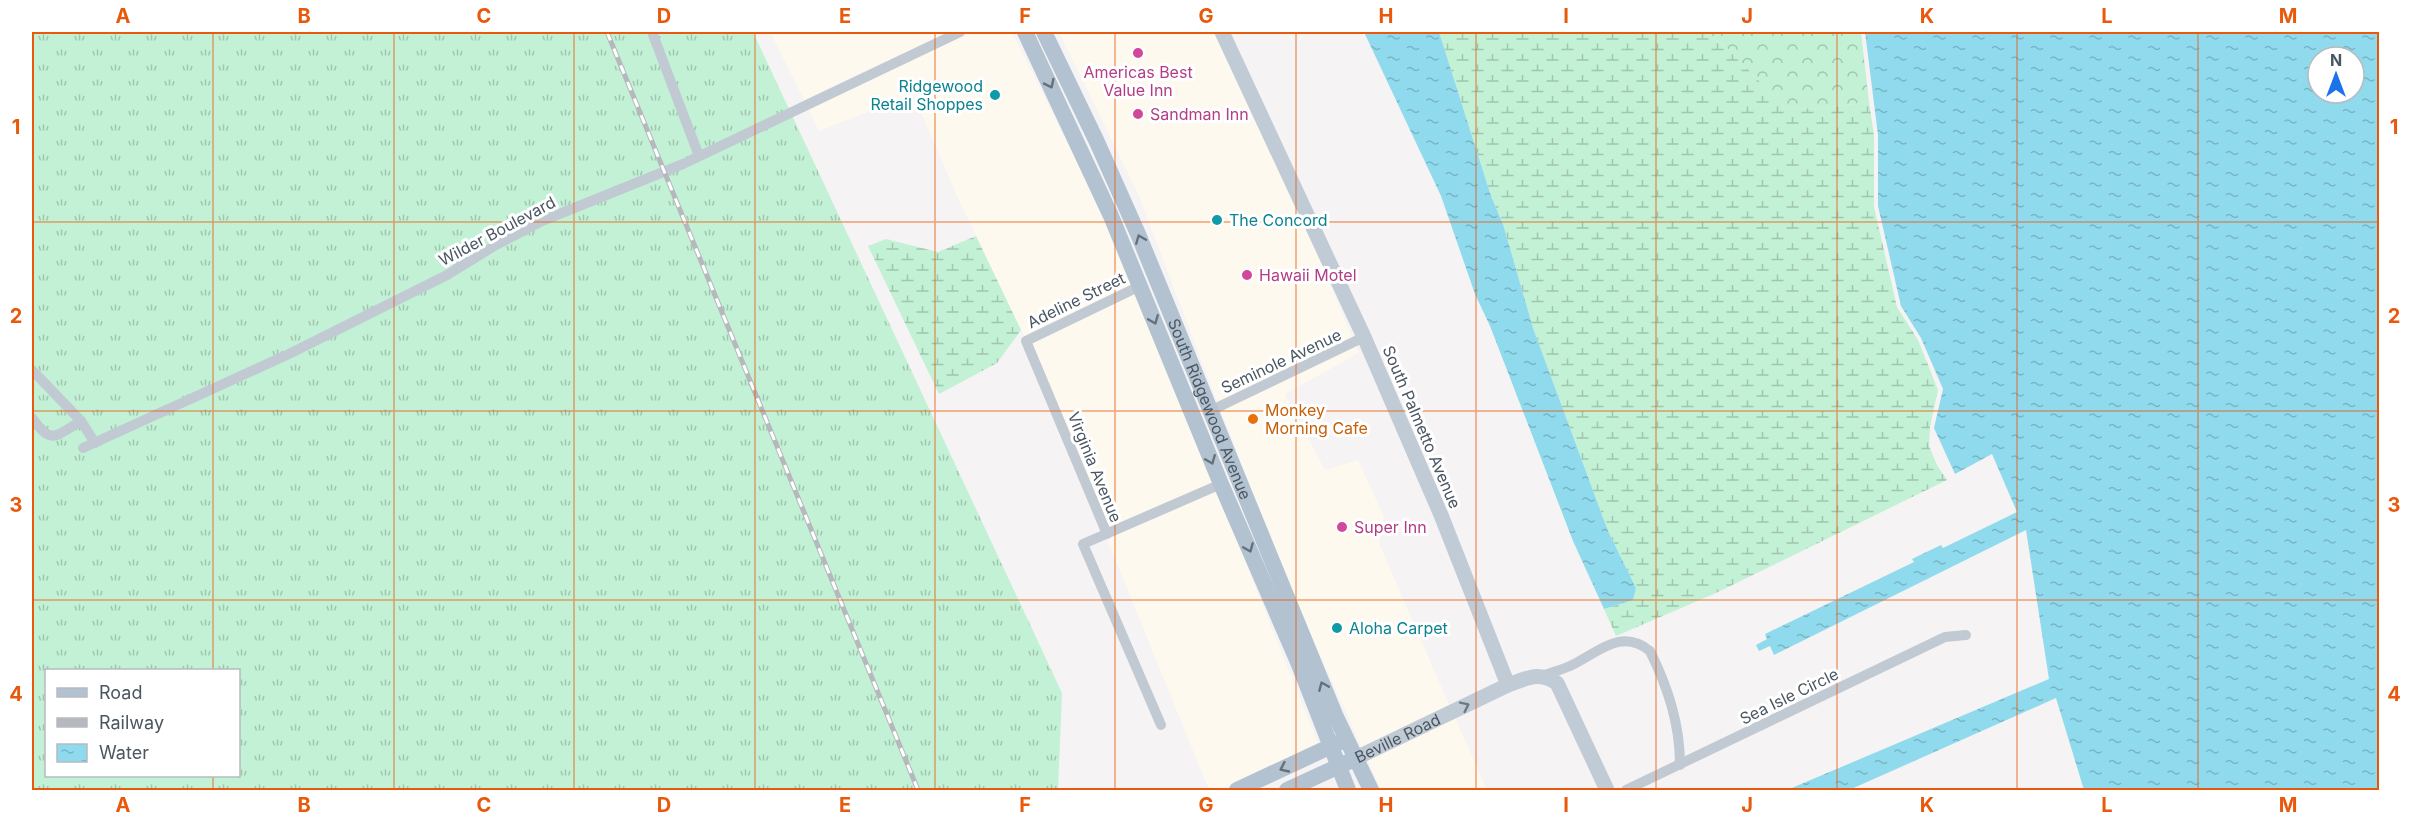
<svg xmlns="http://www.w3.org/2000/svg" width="2411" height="822" font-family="Inter,sans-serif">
<defs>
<pattern id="grass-tufts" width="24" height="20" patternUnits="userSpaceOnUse" patternTransform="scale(1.5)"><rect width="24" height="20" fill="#c3f1d5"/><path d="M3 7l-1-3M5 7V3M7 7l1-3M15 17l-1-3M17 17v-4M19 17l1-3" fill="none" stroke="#a0c6b0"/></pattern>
<pattern id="forest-crowns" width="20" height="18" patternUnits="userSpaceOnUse" patternTransform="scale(1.5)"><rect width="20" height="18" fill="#c3f1d5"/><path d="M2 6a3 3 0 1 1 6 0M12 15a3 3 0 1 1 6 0" fill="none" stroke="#a0c6b0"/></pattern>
<pattern id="wetland-marsh" width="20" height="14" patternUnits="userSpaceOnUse" patternTransform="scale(1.5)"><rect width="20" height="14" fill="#c3f1d5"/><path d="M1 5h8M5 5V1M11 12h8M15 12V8" fill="none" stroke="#a0c6b0"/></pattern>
<pattern id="water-ripples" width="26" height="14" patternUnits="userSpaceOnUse" patternTransform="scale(1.5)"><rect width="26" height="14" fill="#90daee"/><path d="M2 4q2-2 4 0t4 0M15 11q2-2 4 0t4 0" fill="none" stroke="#78b4c4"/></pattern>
</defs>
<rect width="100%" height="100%" fill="#f5f3f3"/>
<g fill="#fdf9ef">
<polygon points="770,32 948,32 804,100"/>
<polygon points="972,32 1012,32 1094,196 1133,284 1024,336 957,196 913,94 819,131 808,109"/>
<polygon points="1059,32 1217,32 1294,197 1352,337 1217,402 1139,196"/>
<polygon points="1137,293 1213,482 1109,527 1032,343"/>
<polygon points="1356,347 1359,353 1285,394 1325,470 1358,460 1384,517 1379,543 1450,707 1363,750 1288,584 1221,411"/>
<polygon points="1217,491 1318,743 1218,790 1209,790 1107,539"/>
<polygon points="1455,717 1487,790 1381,790 1367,759"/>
</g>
<path fill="url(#grass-tufts)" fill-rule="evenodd" d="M32,32h721l309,661 -4,97h-1026zM46,670h192v106h-192z"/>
<polygon fill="url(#forest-crowns)" points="1704,32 1861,32 1869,102 1816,109 1784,107 1726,47"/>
<g fill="url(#wetland-marsh)">
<polygon points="1439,32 1704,32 1726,47 1784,107 1816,109 1869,102 1874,135 1874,207 1897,307 1918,340 1938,390 1930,427 1929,446 1937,465 1947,480 1716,593 1616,636 1604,609 1633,600 1636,588 1608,531 1533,328 1503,224 1491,196"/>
<polygon points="976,236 1021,330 997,363 939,394 868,246 886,239 938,252"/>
</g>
<g fill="url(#water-ripples)" fill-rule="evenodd">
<polygon points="1364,32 1439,32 1491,196 1503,224 1533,328 1608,531 1636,588 1633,600 1604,609 1573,541 1490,326 1475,294 1441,196"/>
<path d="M1865,32h514v758h-295l-28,-92 -207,92h-62l262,-111 -23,-149 -252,125 -4,-9 -11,5 -3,-6 11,-6 -2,-5 149,-72 -2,-3 29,-14 2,3 74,-36 -25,-58 -37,20 -21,-46 9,-39 -22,-51 -20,-32 -23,-100v-71zM2318,57h36v36h-36z"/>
</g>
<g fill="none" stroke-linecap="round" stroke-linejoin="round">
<g stroke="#c1cad2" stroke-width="10">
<polyline points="652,32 699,156"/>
<polyline points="32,370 81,421 95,443"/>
<polyline points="1210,411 1364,337"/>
<path d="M32,418c20,27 22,19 49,3"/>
<polyline points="83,448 289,354 447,275 496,245 542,221 683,164 960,32"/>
<polyline points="1107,534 1026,341 1140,286"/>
<path d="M1543,676c9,-4 18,-6 27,-10 28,-13 51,-39 80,-15 18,37 30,73 30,114"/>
<polyline points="1161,725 1083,544 1221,484"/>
<polyline points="1626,790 1945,637 1966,635"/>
</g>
<g stroke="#c1cbd6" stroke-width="15">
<polyline points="1222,32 1364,337 1441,515 1508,685"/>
<path id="s1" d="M1356,758l152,-73c20,-7 30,-14 49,-2l50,107"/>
</g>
<g stroke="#b3c2d1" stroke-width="16">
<polyline points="1025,32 1111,216 1221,484 1298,662 1348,790"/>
<path id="s2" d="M1044,32l53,110 41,92 198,483 35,73"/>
<polyline points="1237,790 1340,742"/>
<polyline points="1287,790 1348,762"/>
</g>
<g stroke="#b5b8bd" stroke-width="5">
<polyline id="rail" points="607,32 918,790"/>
</g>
<use href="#rail" stroke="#fff" stroke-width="3" stroke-dasharray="9" stroke-linecap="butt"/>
</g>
<defs><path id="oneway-chevron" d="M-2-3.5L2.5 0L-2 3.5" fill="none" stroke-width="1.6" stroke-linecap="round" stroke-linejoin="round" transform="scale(1.5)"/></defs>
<g stroke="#64717d">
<use href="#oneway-chevron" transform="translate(1050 84) rotate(64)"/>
<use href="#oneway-chevron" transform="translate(1140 239) rotate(-112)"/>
<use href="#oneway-chevron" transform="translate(1154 320) rotate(68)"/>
<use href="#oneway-chevron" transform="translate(1211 460) rotate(68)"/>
<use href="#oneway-chevron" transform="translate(1249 548) rotate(67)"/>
<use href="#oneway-chevron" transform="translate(1323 686) rotate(-113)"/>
<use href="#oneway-chevron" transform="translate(1284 768) rotate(155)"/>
</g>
<use stroke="#6e7984" href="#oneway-chevron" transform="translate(1465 706) rotate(-26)"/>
<path fill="none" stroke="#e8590c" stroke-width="1.5" stroke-opacity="0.55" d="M213,32v638M394,32v758M574,32v758M755,32v758M935,32v758M1115,32v758M1296,32v758M1476,32v758M1656,32v758M1837,32v758M2017,32v758M2198,32v758M32,222h2348M32,411h2348M32,600h2348M213,776v14"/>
<g fill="#d1479c" stroke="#fff" stroke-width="2">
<circle cx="1138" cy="53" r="6"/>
<circle cx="1138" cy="114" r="6"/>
<circle cx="1247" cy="275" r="6"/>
<circle cx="1342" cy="527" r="6"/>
</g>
<g fill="#0f9aa8" stroke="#fff" stroke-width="2">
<circle cx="995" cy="95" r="6"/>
<circle cx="1217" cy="220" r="6"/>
<circle cx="1337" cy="628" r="6"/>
</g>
<circle fill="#e8710a" stroke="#fff" stroke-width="2" cx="1253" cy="419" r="6"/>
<g text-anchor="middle" stroke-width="6" stroke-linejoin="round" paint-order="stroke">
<g font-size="16" fill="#b23c85" stroke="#fff" text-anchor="start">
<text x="1138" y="78" text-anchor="middle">Americas Best<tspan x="1138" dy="18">Value Inn</tspan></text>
<text x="1150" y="120">Sandman Inn</text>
<text x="1259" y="281">Hawaii Motel</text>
<text x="1354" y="533">Super Inn</text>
</g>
<g font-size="16" fill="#0d838f" stroke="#fff" text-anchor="start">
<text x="983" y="92" text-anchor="end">Ridgewood<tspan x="983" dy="18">Retail Shoppes</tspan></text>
<text x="1229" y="226">The Concord</text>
<text x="1349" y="634">Aloha Carpet</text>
</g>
<g font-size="16" fill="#4a5661" stroke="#fff">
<text transform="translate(497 231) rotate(-28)" y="6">Wilder Boulevard</text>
<text transform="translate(1076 300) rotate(-26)" y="6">Adeline Street</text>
<text transform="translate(1281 361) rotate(-25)" y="6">Seminole Avenue</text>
<text dy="6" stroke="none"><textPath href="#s2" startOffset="412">South Ridgewood Avenue</textPath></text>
<text transform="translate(1422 427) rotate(67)" y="6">South Palmetto Avenue</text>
<text transform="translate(1095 467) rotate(68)" y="6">Virginia Avenue</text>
<text transform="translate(1789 696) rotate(-26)" y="6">Sea Isle Circle</text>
<text dy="6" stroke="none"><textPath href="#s1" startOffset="46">Beville Road</textPath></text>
</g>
<g font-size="16" fill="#c56008" stroke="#fff" text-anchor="start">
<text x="1265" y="416">Monkey<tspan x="1265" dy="18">Morning Cafe</tspan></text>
</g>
</g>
<rect width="2411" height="822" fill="none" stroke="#ffffff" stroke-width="66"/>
<rect x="45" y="669" width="195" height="108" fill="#ffffff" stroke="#b7bbc0" stroke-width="1.5"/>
<rect x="57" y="688" width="30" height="9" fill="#b3c2d1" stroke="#b7bbc0" stroke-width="1.5"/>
<text x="99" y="699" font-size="18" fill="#4a5661">Road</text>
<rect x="57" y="718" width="30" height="9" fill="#b5b8bd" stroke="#b7bbc0" stroke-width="1.5"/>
<text x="99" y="729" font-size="18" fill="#4a5661">Railway</text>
<rect x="57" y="744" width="30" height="18" fill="url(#water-ripples)" stroke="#b7bbc0" stroke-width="1.5"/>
<text x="99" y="759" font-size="18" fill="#4a5661">Water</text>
<g transform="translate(2336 75)"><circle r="28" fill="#ffffff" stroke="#b7bbc0" stroke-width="1.5"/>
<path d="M0-4.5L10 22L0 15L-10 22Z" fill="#1a73e8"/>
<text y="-9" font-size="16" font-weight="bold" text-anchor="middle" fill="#4a5661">N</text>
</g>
<rect x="33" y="33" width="2345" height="756" fill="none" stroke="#e8590c" stroke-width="2"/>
<g font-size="20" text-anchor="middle" font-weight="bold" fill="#e8590c">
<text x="123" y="23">A</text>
<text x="304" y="23">B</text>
<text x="484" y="23">C</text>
<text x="664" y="23">D</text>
<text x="845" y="23">E</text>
<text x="1025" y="23">F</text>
<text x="1206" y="23">G</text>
<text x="1386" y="23">H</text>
<text x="1566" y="23">I</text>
<text x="1747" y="23">J</text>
<text x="1927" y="23">K</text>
<text x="2107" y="23">L</text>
<text x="2288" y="23">M</text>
<text x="16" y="134">1</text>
<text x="2394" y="134">1</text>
<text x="16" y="323">2</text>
<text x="2394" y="323">2</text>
<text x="16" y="512">3</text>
<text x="2394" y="512">3</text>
<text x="16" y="701">4</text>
<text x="2394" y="701">4</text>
<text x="123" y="812">A</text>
<text x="304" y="812">B</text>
<text x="484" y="812">C</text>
<text x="664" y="812">D</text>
<text x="845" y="812">E</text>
<text x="1025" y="812">F</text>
<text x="1206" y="812">G</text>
<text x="1386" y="812">H</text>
<text x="1566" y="812">I</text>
<text x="1747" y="812">J</text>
<text x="1927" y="812">K</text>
<text x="2107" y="812">L</text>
<text x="2288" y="812">M</text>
</g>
</svg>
